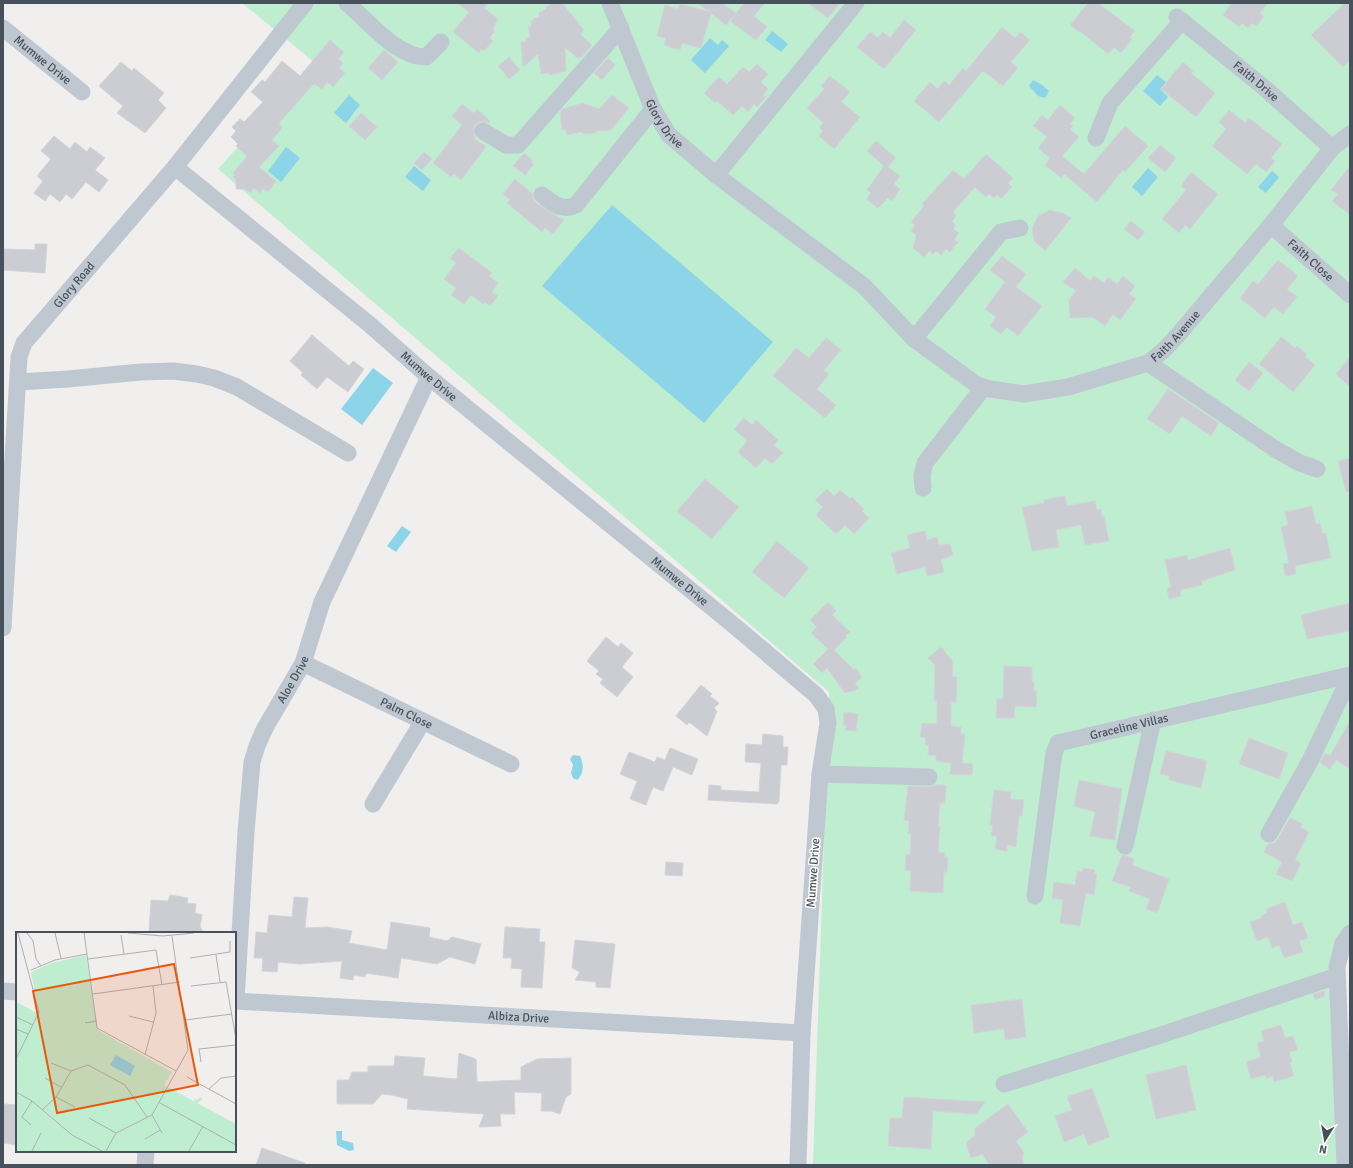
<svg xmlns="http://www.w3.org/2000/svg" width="1353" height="1168" font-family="Signika,sans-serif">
<rect width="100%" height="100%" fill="#f1eeee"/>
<polygon fill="#beedd0" points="242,3 1350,3 1350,951 1336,940 1338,1165 813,1165 829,692 218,169 314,62"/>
<g fill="#8cd4e8">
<polygon points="772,31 788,44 781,52 765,40"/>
<polygon points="710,38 718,45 722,40 729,46 705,73 691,60"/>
<polygon points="1157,75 1166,82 1160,89 1168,97 1160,106 1143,91"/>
<polygon points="1033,80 1041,84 1049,91 1045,98 1038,96 1029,86"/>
<polygon points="349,95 360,105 346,123 334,113"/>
<polygon points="286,147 300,158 281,182 268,171"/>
<polygon points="414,166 431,180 423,191 405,177"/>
<polygon points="1148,168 1158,177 1142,196 1132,187"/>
<polygon points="1272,171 1279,177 1266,193 1258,187"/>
<polygon points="612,205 773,342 704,423 542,286"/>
<polygon points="373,368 393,383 362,425 341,409"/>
<polygon points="402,526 411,532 396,552 387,546"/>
<path d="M573,755l7,1c4,7 4,19 -3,24l-4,-2 -2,-5 2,-8 -3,-6z"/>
<polygon points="336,1131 342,1131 342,1140 353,1143 354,1150 349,1151 337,1145"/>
</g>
<g fill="#cbcdd3" stroke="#d2d4d9">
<polygon points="457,3 488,3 484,8 498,19 493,29 495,31 490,38 493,41 484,51 481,49 479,53 453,32 469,12"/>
<polygon points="551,3 562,3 584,30 580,34 592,45 581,58 577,58 565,47 566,71 549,75 549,73 541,74 538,54 523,67 521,42 526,42 526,38 530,37 528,27 531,26 531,21 534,20 533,18 539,18 539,12 542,12"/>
<polygon points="697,3 722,3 736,13 726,25 711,13 701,48 682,43 680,50 664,45 666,38 657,36 665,5 678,9 680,4 710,12"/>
<polygon points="744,3 765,3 754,16 767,27 756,40 730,21"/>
<polygon points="808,3 840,3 828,18"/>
<polygon points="1088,3 1098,3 1135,31 1130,37 1132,39 1121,53 1114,47 1108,54 1080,31 1079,32 1070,25"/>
<polygon points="1232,3 1268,3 1260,13 1264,16 1256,26 1252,23 1248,28 1242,23 1239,27 1223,15"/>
<polygon points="1345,3 1350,3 1350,60 1343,67 1311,35"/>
<polygon points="904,20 916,30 884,69 857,47 870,32 878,38 883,32 890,38"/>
<polygon points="1002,27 1015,38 1020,32 1030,40 1011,62 1018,68 1003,86 983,71 939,122 914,101 930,82 938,89 944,81 949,85 963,68 966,71"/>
<polygon points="330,40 344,52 338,59 343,63 339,68 345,73 333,87 327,82 322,89 314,84 279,123 282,128 272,140 279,146 259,167 276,181 268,192 263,188 260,193 254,188 250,193 245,189 236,189 236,180 233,177 235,175 233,173 247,156 236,146 238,144 231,137 236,131 232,127 240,119 244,122 263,102 251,92 262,80 265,82 282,61 300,76"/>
<polygon points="384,50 398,62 382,80 368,68"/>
<polygon points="509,57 520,70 509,79 498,66"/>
<polygon points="608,58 615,65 602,80 594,73"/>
<polygon points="121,62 132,71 134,68 164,93 158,100 166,108 145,133 117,113 123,106 99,86"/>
<polygon points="1183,62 1193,71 1191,73 1215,93 1196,117 1161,89"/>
<polygon points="757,64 768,74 761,82 768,89 763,95 766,97 757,107 754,104 748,112 742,106 733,115 717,101 715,103 704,93 719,77 727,84 743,67 749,72"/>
<polygon points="830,76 850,92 841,102 860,117 834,149 819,136 823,131 819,128 823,123 807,108 824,89 821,86"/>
<polygon points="612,95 629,108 611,130 596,131 596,133 583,134 582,132 567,135 566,129 562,130 560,112 563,109 582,103 599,109"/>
<polygon points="462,104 474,113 477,109 490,121 489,123 484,121 479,122 474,126 475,139 486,147 461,180 454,174 451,177 433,163 462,125 452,116"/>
<polygon points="1060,105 1075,118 1070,124 1073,126 1070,129 1079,137 1062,156 1084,174 1125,126 1148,146 1125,172 1123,170 1097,202 1064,174 1061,178 1045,165 1050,158 1038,148 1047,137 1033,126 1042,115 1048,120"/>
<polygon points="1229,110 1245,123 1249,118 1282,144 1271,158 1275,161 1266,172 1256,164 1247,174 1212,146 1226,129 1219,122"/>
<polygon points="361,113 377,127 365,140 349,126"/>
<polygon points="54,136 70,149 75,142 87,152 90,147 105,158 95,170 108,180 99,192 86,182 72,199 66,194 60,202 50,194 45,201 34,193 43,181 37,176 51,159 41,151"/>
<polygon points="876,141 896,158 888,167 900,176 894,184 900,189 892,201 888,198 878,208 866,199 871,193 867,190 884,166 867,151"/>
<polygon points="1160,145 1176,158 1165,172 1148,158"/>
<polygon points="424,152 432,159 422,170 414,163"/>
<polygon points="524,153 533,161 531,162 534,164 525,175 513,166"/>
<polygon points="986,154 1013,178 1008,183 1012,187 1001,199 997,195 994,198 989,194 986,197 975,187 953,212 956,215 952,222 956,225 953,229 959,233 954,239 958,242 950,252 946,249 941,255 936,251 933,254 929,251 924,257 913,248 916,235 911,231 915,225 911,222 924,206 922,204 953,170 964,179"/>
<polygon points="1350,166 1350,215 1332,201 1338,194 1331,190"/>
<polygon points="1191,172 1218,194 1190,229 1185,225 1179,233 1162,219 1186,190 1181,186"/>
<polygon points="515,179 532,193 533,199 536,203 564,220 553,234 545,228 542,232 507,203 510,200 503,194"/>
<polygon points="1050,210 1063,213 1071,218 1045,251 1034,241 1032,228 1038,216"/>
<polygon points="1131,221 1145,232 1138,240 1124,229"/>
<polygon points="35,244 47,244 45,273 3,270 3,249 35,250"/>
<polygon points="459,248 492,273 489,276 498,283 492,292 498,296 490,306 484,302 483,304 471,295 464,304 451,295 456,288 444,279 456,263 450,258"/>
<polygon points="1002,256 1026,274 1016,287 1042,306 1018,336 1007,327 1001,334 990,326 996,317 985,309 1005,282 990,270"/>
<polygon points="1278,260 1298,276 1287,289 1297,297 1283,314 1274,307 1265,318 1240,298 1253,281 1258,284"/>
<polygon points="1075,268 1090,281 1094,276 1104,283 1108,277 1117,284 1123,276 1135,286 1129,294 1136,299 1120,320 1113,314 1105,326 1093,317 1070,318 1069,300 1076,291 1063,282"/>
<polygon points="312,335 349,366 353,361 364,369 348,392 327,377 317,389 301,375 303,373 290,361"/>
<polygon points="1281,337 1295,348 1297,346 1307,354 1305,357 1315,365 1293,392 1259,364"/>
<polygon points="826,338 841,350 824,370 829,374 817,389 836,405 825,418 773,376 796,348 809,358"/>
<polygon points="1350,357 1350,387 1336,374"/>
<polygon points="1249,362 1263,373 1249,391 1235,380"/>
<polygon points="1168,389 1219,423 1211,436 1182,416 1170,434 1147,419"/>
<polygon points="744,418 752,425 756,420 778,440 774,445 783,453 772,464 765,458 756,468 738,452 747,441 734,429"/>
<polygon points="1350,458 1350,491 1346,492 1338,461"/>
<polygon points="705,479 739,507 712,539 677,511"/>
<polygon points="827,489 834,496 840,490 850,499 852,497 864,509 862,511 869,518 854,534 845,525 836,534 816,515 823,507 815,500"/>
<polygon points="1065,496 1067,506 1095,501 1097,510 1101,509 1102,517 1104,516 1109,541 1085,545 1081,525 1056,530 1059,547 1032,551 1022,507 1044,503 1044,500"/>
<polygon points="1312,506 1316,524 1320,523 1322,534 1326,533 1331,558 1295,566 1296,574 1285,576 1283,564 1289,563 1281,527 1288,525 1285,512"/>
<polygon points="925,531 927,540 937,537 939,545 950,544 953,555 941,560 944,572 927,576 925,567 897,574 891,553 910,548 907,535"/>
<polygon points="777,541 809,568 784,598 752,572"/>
<polygon points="1230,548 1235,570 1201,581 1202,585 1180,590 1181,596 1169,599 1167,588 1171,587 1165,560 1187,555 1188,560"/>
<polygon points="828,602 836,611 832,615 850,632 845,636 847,637 834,650 854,670 856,668 862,677 855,683 859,689 845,693 827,668 822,673 813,664 828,649 811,633 817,627 810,620"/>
<polygon points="1350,603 1350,631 1307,639 1301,615"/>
<polygon points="606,637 618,647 621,643 633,653 622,667 633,677 617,697 600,683 603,679 596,674 599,671 587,661"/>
<polygon points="941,647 953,662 952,677 957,677 956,702 951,702 951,726 961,727 960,734 965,734 962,763 973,764 972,775 950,774 951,763 936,761 936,756 928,755 929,746 925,745 926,738 920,737 922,723 937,724 937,701 934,701 935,665 928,658"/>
<polygon points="1004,666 1032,667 1032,682 1034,682 1034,691 1037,691 1036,707 1015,706 1014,718 996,718 997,699 1003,699"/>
<polygon points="701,685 712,694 710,696 719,703 714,708 717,711 707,736 689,722 687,725 676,716"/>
<polygon points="844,712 858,714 856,731 845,730 846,725 843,725"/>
<polygon points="1350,721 1350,769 1336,760 1330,769 1320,763 1325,753 1330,756"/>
<polygon points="763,734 783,736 783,747 788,747 787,765 781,765 779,801 777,804 708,800 709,785 721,786 721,790 759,792 761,763 745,762 746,744 762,745"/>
<polygon points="1249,738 1288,753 1279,779 1239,764"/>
<polygon points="670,748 698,759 692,775 673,767 663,791 653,787 646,805 630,799 637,781 620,774 629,752 655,762 657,757 665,760"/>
<polygon points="1166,751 1207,761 1201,788 1169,780 1169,776 1160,774"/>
<polygon points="1079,780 1122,789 1115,840 1090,836 1095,812 1074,806"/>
<polygon points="935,785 946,785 945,803 940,803 938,826 940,826 938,852 945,853 945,857 948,857 947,872 944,872 943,893 910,891 911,871 905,870 906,854 910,855 911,834 908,834 909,821 904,820 908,786 929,787"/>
<polygon points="994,790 1011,792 1010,799 1024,800 1022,816 1019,816 1016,847 1007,845 1007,851 995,849 997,836 991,836 993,825 990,825"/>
<polygon points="1290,818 1302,824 1300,827 1309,832 1295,860 1301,864 1292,881 1276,874 1282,862 1264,852 1268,844 1274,843 1278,839"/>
<polygon points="1122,855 1134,859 1132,865 1169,879 1157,913 1146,909 1150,899 1129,891 1131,887 1112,881"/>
<polygon points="666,862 683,863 682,876 665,875"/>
<polygon points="1083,868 1095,870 1095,874 1097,874 1094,895 1086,893 1080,926 1060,923 1063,900 1052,898 1054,882 1075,885 1077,871 1082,872"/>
<polygon points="170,895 188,898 187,903 196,904 195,913 202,915 200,926 204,933 149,932 151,900 168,901"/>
<polygon points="294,897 308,898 305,928 327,927 352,931 349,943 387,950 391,922 430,928 429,937 447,941 452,937 481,944 475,964 450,957 437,964 401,958 398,978 366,973 365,977 354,975 353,980 340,978 342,961 299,964 278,962 277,972 262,971 263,958 254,958 256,932 267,933 269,915 292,917"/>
<polygon points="1285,902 1293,925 1302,922 1308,938 1299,941 1303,952 1284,958 1279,945 1272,948 1268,937 1257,941 1250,922 1262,918 1261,916 1267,913 1266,909"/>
<polygon points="505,927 540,929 539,942 545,942 542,988 521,987 522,969 511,968 512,958 503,958"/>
<polygon points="575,940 615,944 610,988 596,987 596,982 575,980 580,972 572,968"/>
<polygon points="1324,991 1325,996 1315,1000 1313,994"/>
<polygon points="1022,999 1026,1037 1005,1040 1004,1029 974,1033 971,1005"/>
<polygon points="1281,1025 1285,1038 1293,1036 1298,1050 1289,1052 1292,1062 1290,1063 1294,1076 1274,1082 1273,1076 1266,1078 1265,1075 1251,1079 1246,1062 1261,1057 1257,1043 1264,1041 1261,1031"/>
<polygon points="459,1053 476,1059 477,1082 521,1080 521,1067 537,1059 571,1058 571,1094 566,1097 560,1114 551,1111 541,1111 542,1093 514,1092 515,1114 500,1114 501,1126 479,1127 484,1114 407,1109 408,1099 391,1095 382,1094 373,1104 337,1104 337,1080 349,1080 352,1072 368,1072 368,1066 394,1066 395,1056 425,1058 423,1076 457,1079"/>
<polygon points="1186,1065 1196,1110 1156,1119 1146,1075"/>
<polygon points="1092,1088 1110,1137 1088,1145 1084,1134 1064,1142 1055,1116 1072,1110 1067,1097"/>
<polygon points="904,1097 985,1102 976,1114 933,1111 931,1149 888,1146 890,1118 902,1118"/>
<polygon points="3,1104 17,1105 17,1145 3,1143"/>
<polygon points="1008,1104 1028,1132 1016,1141 1024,1153 1022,1157 1024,1165 989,1164 982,1154 971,1158 966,1143 975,1135 975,1128"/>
<polygon points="262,1148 305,1163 305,1165 256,1165"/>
</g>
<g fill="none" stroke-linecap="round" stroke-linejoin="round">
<g stroke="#bfc8d0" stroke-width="17">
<path d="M347,3c22,19 50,54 79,54l15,-15"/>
<path id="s1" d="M610,3l43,106 16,26 47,40 149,112 49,52 63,46 13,4 34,5 44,-7 80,-24 16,-13 14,-15 93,-110 61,-77 18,-14"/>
<path id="s2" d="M1177,17l84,68 71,63"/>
<path id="s3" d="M3,28l79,64"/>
<polyline points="483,131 506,145 518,145 621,28"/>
<polyline points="1096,138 1110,103 1182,21"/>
<path id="s4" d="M175,167l194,157 60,53 302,246 85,72 10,14 2,14 -8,51 -18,259 -4,132"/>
<polyline points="716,175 856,3"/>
<path d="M542,195c11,8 20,17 34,10l77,-96"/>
<path id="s5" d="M1271,225l79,70"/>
<polyline points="914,339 1001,232 1020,228"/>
<polyline points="1148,363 1275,449 1300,463 1317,469"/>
<polyline points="18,382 68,379 140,372 173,371 197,374 214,378 237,387 348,453"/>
<polyline points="923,488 922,475 925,463 983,388"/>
<path id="s6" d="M3,628l16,-271 5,-14 151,-176 130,-164"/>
<path id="s7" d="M303,663l208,101"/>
<polyline points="820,774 929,777"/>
<polyline points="373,804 423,721"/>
<polyline points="1269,834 1310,761 1350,677"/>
<polyline points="1125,846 1153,720"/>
<path id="s8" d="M1035,896l19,-143 4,-10 292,-68"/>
<polyline points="3,991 17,992"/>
<path id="s9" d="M235,1001l567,32"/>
<path id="s10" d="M236,1001l10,-169 6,-70 5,-16 8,-18 38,-65 19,-61 107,-225"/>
<polyline points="1004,1084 1164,1034 1337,976"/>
<polyline points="145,1165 146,1151"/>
<polyline points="1345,1165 1337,967 1343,943 1350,933"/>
</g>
</g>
<g text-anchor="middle" stroke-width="3" stroke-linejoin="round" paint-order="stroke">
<g font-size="12" fill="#47515b" stroke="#fff">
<text dy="4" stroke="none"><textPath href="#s3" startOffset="51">Mumwe Drive</textPath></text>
<text dy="4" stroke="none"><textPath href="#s2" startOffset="102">Faith Drive</textPath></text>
<text dy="4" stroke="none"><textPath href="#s1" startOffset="133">Glory Drive</textPath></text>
<text dy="4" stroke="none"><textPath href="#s5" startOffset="53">Faith Close</textPath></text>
<text dy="4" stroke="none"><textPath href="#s6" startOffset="363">Glory Road</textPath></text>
<text dy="4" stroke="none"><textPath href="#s1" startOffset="757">Faith Avenue</textPath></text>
<text dy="4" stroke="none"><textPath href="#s4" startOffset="329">Mumwe Drive</textPath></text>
<text dy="4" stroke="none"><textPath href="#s4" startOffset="653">Mumwe Drive</textPath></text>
<text dy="4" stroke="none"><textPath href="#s10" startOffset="332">Aloe Drive</textPath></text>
<text dy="4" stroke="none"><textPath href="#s7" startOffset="115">Palm Close</textPath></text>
<text dy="4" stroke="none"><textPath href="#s8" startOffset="228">Graceline Villas</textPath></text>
<text transform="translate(813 873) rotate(-86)" y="4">Mumwe Drive</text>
<text dy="4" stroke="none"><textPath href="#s9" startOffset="284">Albiza Drive</textPath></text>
</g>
</g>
<g transform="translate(16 932)">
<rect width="220" height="220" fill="#f1eeee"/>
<path d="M70,23l12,75 74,42 -8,13 31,17 -1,-4 3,2 3,-3 3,2 -6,4 39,21v27h-220v-149l23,12 -8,-42 21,-9z" fill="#beedd0"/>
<path d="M100,123l19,11 -5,10 -20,-11z" fill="#8cd4e8"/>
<path fill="none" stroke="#adafb3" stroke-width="1" d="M11,1l6,8 3,18 5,7M39,1l6,25M68,1l13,95 79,43M112,1l35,3 31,-3M105,3l3,19M200,23l4,27M174,26l40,-6v-11M72,27l68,-9 6,35M15,38l24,-10 32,-6M175,54l35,-4 10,57M77,62l87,-12M113,84l24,6M0,85l17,8M169,88l47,-6M69,91l12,-2M0,97l12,5M129,123l11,-42 -3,-27M0,127l23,-47 -21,-79M185,130l-2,-13 37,-4M35,131l20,8M171,145l49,27M29,146l16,9M193,157l12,-11 15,-2M0,160l16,9 40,34 30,16M40,165l19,10M144,171l76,42M26,178l14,-13 15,-26 17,-6 37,20 22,32M136,183l10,18M73,186l27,15M15,193l-9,-8 10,-16M129,207l15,-9M16,219l9,-18M90,219l10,-18 36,-18 36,-65 -16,-114M173,219l14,-25"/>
<path fill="#e8590c" fill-opacity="0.15" stroke="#e8590c" stroke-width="2" d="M158,32l24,121 -141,28 -24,-122z"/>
<rect width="220" height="220" fill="none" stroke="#47515b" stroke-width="2"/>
</g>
<rect width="1353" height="1168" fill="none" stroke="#47515b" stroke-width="8"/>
<g transform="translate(1325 1140) rotate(191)" stroke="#ffffff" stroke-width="3" paint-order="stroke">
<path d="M0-3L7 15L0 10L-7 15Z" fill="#47515b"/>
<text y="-6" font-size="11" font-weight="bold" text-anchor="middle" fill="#47515b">N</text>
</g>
</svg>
